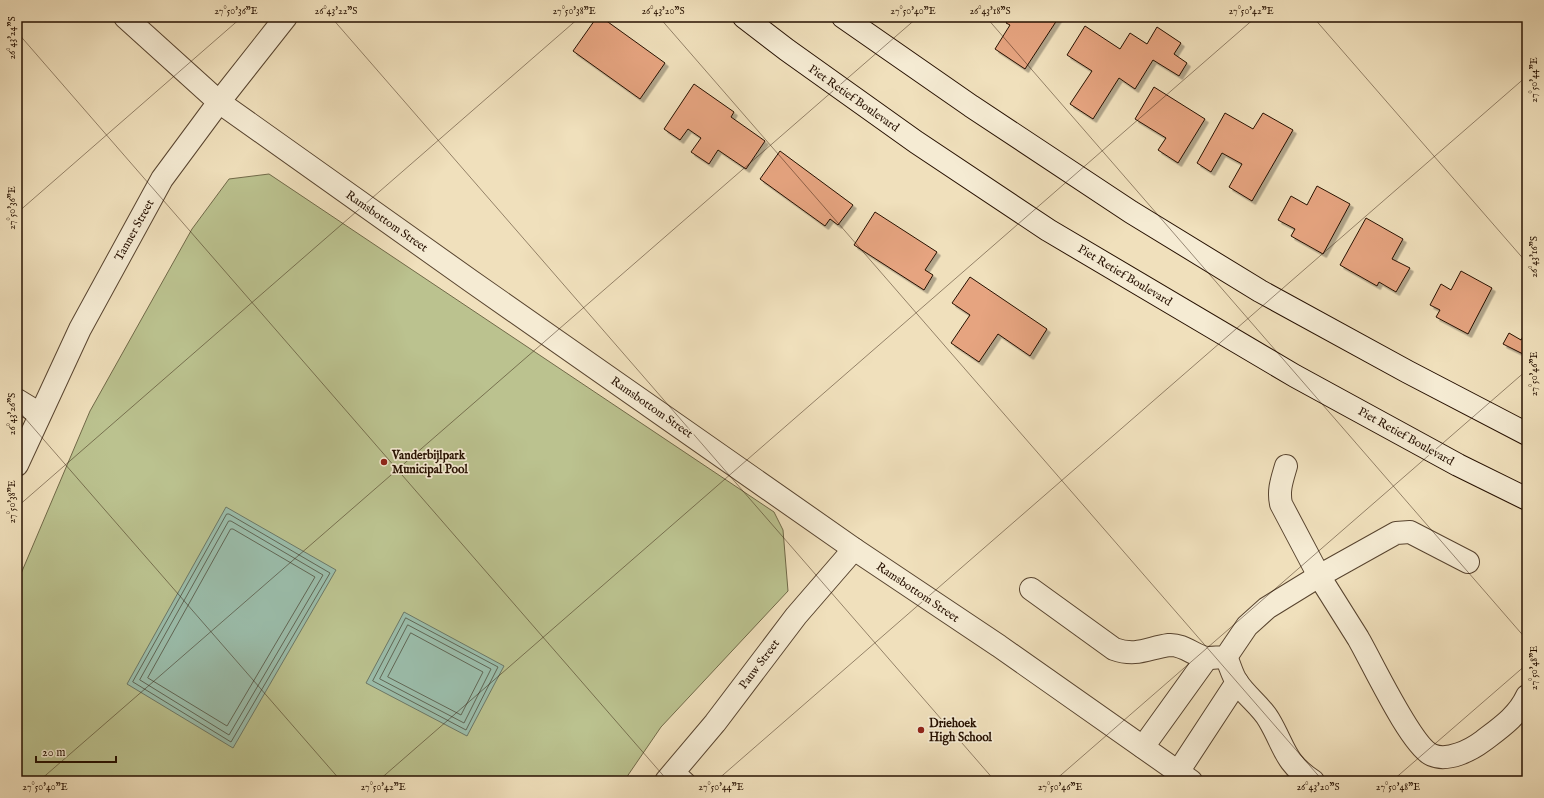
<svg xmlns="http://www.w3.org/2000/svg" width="1544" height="798" font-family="'IM FELL English',serif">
<defs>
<filter id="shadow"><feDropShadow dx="3.5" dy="3.5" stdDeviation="0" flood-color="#0004"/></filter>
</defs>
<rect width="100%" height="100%" fill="#f0e0bc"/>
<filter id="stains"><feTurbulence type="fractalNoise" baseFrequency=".005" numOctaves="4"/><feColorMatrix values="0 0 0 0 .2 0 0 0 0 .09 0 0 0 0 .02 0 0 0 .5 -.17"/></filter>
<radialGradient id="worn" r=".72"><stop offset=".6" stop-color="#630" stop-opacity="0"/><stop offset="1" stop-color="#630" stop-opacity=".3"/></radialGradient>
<polygon fill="#bbc28f" stroke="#706948" points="269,174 774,512 783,530 788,591 661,727 624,781 17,781 17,583 90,411 192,229 229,179"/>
<g fill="#9bbeac" stroke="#6c7867">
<polygon points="226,507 336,570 233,748 127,684"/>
<polygon points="404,612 504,666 467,736 366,683"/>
</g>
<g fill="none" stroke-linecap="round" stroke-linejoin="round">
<g stroke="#606756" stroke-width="1">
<polygon points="227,514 229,514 330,573 231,742 133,682"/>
<polygon points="229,521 231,521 323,575 229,735 140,680"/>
<polygon points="231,529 233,529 315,577 227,726 148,678"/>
<polygon points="406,618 498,667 466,730 373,681"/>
<polygon points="408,625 491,669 464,723 380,679"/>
<polygon points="411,633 483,672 461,715 388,677"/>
</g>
</g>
<g fill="#e6a480" stroke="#261000" filter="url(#shadow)">
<polygon points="597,17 601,17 665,63 640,99 573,51"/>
<polygon points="1010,17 1059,17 1025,69 995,49 1010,25 1006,23"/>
<polygon points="1085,26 1120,49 1130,33 1147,44 1157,27 1181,43 1174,54 1187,63 1179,76 1153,60 1135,89 1119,78 1093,119 1070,104 1092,71 1067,55"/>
<polygon points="694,84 734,112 731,117 765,141 746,169 718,150 709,164 691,152 701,138 688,129 680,140 664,129"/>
<polygon points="1154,87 1205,119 1178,163 1158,150 1166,138 1135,119"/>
<polygon points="1225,113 1253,129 1263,113 1293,130 1252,201 1229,187 1242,164 1222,153 1211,172 1197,163"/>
<polygon points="780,151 853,205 838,225 830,219 825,226 760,179"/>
<polygon points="1317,186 1350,204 1323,254 1291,236 1295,229 1278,220 1291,196 1307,205"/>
<polygon points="875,212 937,252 925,270 933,275 924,290 854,245"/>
<polygon points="1366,218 1403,239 1392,259 1410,268 1396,292 1379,282 1377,286 1340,265"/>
<polygon points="1461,271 1492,288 1468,334 1436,317 1440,310 1430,305 1441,284 1451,290"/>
<polygon points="970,277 1047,329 1030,356 998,334 979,362 951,343 970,315 952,303"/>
<polygon points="1527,329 1527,356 1503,344 1509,333 1521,340"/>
</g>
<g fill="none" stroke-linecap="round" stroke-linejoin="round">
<g stroke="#58442f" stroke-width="15">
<polyline id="lane" points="676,769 689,781"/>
</g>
<g stroke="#58442f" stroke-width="24">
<g id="street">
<polyline points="125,17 219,102 471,281 854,549 999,646 1191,781"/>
<polyline points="17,400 40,414"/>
<polyline points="17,465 80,329 162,179 219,102 286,17"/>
<path d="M1286,466c-4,14 -8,24 -5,38l38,72 77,-43 14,-1 58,30"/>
<path d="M1031,589l83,60c23,8 34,-1 55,-4 15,-1 25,11 38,13 6,0 13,-1 19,-1l21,-31 20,-18 52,-32c13,21 26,41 39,62 14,24 53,108 74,117 16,7 39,-5 51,-14 17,-13 35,-25 44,-45"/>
<path d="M1226,657c4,8 6,18 11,25 9,14 24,24 32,38 16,27 15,42 44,61"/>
<polyline points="1143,747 1207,658"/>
<polyline points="1178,772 1237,682"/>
<polyline points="666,781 715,723 796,616 854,549"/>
</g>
</g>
<g stroke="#261000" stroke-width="24">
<g id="secondary">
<polyline points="744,17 787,50 916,142 1048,230 1295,376 1458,465 1527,499"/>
<polyline points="843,17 971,106 1131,212 1260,291 1408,372 1527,434"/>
</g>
</g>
<use href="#lane" stroke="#f5ebd3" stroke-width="13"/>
<use href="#street" stroke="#f5ebd3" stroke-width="22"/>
<use href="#secondary" stroke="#f5ebd3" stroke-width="22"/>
</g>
<path fill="none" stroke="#261000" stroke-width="1" stroke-opacity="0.45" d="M331,17l664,764M659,17l664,764M986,17l541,623M1313,17l214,246M17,32l651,749M17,213l225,-196M17,409l324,372M17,507l563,-490M39,781l879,-764M378,781l878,-764M716,781l811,-705M1054,781l473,-411M1392,781l135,-117"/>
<g fill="#8f2418" stroke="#f5ebd3" stroke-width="1.5">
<circle cx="384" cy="462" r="4"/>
<circle cx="921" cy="730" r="4"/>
</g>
<g text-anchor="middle" stroke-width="3.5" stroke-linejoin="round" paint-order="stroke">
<g font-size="12" fill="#261000" stroke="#f5ebd3">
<text transform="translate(854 98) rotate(35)" y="4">Piet Retief Boulevard</text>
<text transform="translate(387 221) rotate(35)" y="4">Ramsbottom Street</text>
<text transform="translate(134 230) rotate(-61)" y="4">Tanner Street</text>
<text transform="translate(1125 275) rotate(31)" y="4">Piet Retief Boulevard</text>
<text transform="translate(652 407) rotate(35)" y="4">Ramsbottom Street</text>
<text transform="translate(1406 436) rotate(29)" y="4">Piet Retief Boulevard</text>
<text transform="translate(918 592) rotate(34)" y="4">Ramsbottom Street</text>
<text transform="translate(759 664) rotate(-53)" y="4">Pauw Street</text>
</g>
<g font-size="12" font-weight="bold" fill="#261000" stroke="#f5ebd3" text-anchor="start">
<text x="392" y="459">Vanderbijlpark<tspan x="392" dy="14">Municipal Pool</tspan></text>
<text x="929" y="727">Driehoek<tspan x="929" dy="14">High School</tspan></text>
</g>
</g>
<rect width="1544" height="798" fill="none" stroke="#f0e0bc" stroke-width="44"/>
<path d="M36 756v6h80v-6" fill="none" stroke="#261000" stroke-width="2"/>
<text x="42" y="756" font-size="12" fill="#261000" stroke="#f5ebd3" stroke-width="3" paint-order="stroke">20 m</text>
<rect x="22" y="22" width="1500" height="754" fill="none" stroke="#261000" stroke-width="1.5"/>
<g font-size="10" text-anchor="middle" fill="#261000">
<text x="236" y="14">27°50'36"E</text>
<text x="336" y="14">26°43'22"S</text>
<text x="574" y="14">27°50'38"E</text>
<text x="663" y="14">26°43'20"S</text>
<text x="913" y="14">27°50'40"E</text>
<text x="990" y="14">26°43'18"S</text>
<text x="1251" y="14">27°50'42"E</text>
<text transform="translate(11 38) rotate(-90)" y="4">26°43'24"S</text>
<text transform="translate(1533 80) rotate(-90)" y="4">27°50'44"E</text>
<text transform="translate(11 208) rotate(-90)" y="4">27°50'36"E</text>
<text transform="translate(1533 257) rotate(-90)" y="4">26°43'16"S</text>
<text transform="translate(1533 374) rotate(-90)" y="4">27°50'46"E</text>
<text transform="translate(11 414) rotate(-90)" y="4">26°43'26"S</text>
<text transform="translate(11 502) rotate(-90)" y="4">27°50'38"E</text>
<text transform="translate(1533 668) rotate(-90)" y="4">27°50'48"E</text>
<text x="45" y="790">27°50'40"E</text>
<text x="383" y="790">27°50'42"E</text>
<text x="721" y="790">27°50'44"E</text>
<text x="1060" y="790">27°50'46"E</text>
<text x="1318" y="790">26°43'20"S</text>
<text x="1398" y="790">27°50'48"E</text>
</g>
<rect width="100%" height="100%" filter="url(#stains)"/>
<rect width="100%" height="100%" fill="url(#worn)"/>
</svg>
